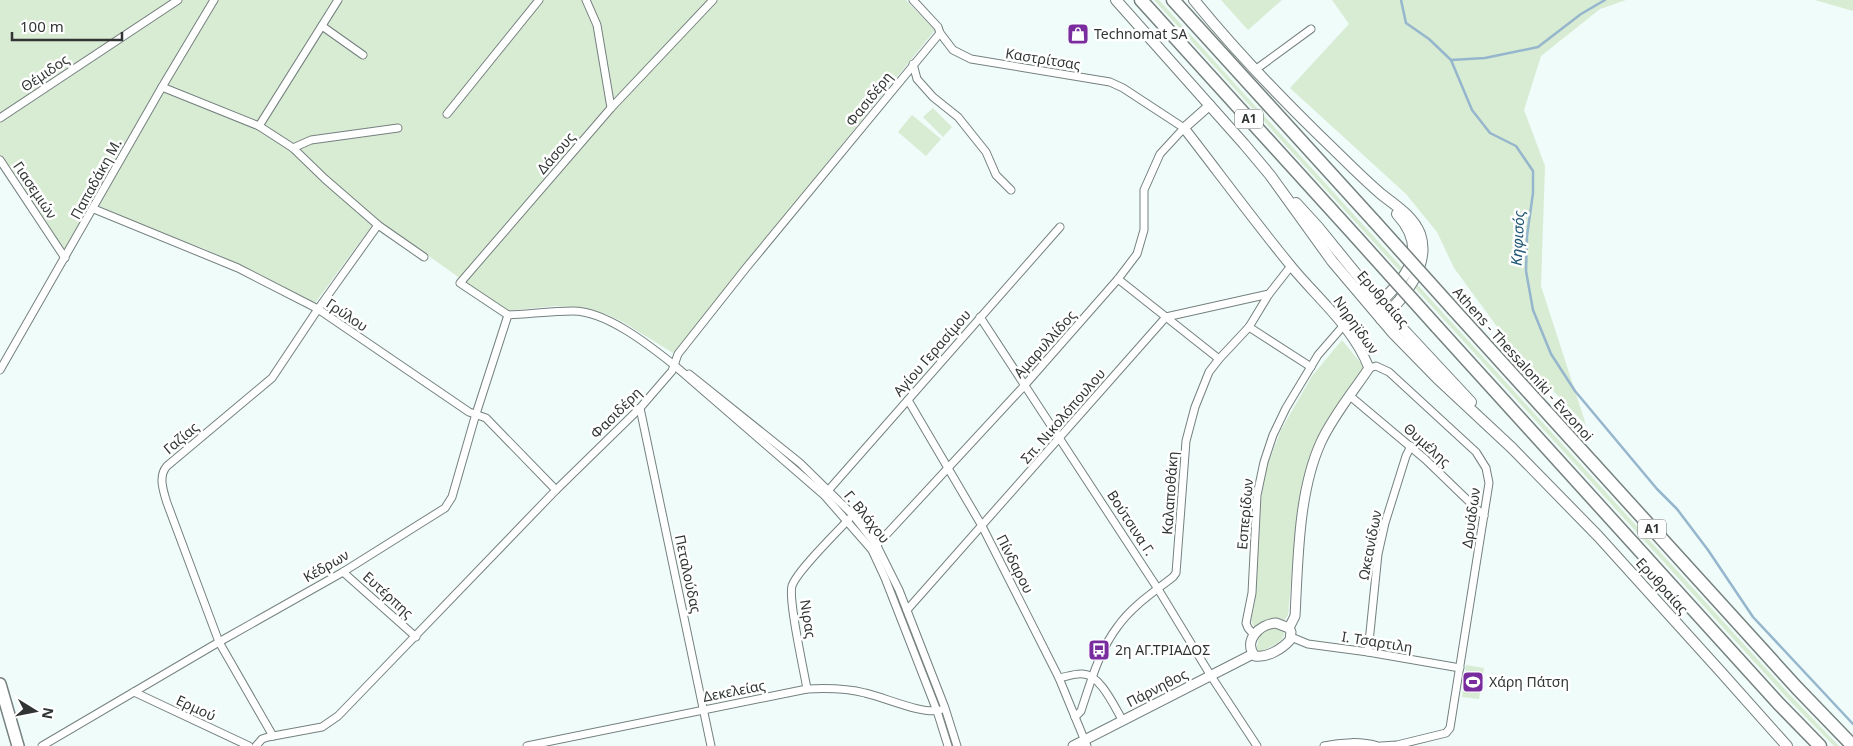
<svg xmlns="http://www.w3.org/2000/svg" width="1853" height="746" font-family="'Noto Sans',sans-serif">
<rect width="100%" height="100%" fill="#effcfa"/>
<g fill="#d8ebd3">
<polygon points="0,0 906,0 935,30 673,353 623,322 606,314 571,307 556,306 506,311 377,219 315,303 205,249 151,230 93,203 64,251 0,156"/>
<polygon points="1154,0 1159,0 1790,695 1839,746 1834,746 1787,698"/>
<polygon points="1221,0 1282,0 1248,30"/>
<polygon points="1332,0 1626,0 1600,9 1541,56 1524,110 1545,166 1541,286 1586,425 1515,351 1454,268 1437,232 1406,194 1290,88 1349,24"/>
<polygon points="1815,0 1853,0 1853,11"/>
<polygon points="933,108 952,127 943,137 923,117"/>
<polygon points="912,115 941,139 926,156 898,132"/>
<path d="M1342,340l22,27 -34,52 -30,82 -4,23 -8,91 -5,7c-16,-6 -14,-4 -28,7l-4,-8 4,-19 4,-86 6,-45 16,-41 31,-54z"/>
<path d="M1278,627l7,4c-1,12 -15,16 -26,21l-3,-2 4,-17 7,-5z"/>
<polygon points="1466,665 1484,668 1479,699 1462,697"/>
</g>
<g fill="none" stroke-linecap="round" stroke-linejoin="round">
<g stroke="#95b6cc" stroke-width="2.5">
<polyline points="1401,0 1406,23 1429,39 1451,60 1472,110 1490,133 1516,146 1533,171 1533,193 1527,236 1526,271 1533,310 1551,354 1575,391 1657,489 1677,509 1708,550 1753,617 1853,724"/>
<polyline points="1451,60 1485,58 1538,47 1581,14 1605,0"/>
</g>
<g stroke="#75807f" stroke-width="9">
<g id="minor">
<polyline points="586,0 597,25 611,108"/>
<polyline points="322,26 363,55"/>
<polyline points="913,64 917,79 933,97 958,117 986,152 996,175 1011,190"/>
<polyline points="1255,70 1311,29"/>
<polyline points="162,87 259,126 293,148 325,179 378,225 424,257"/>
<polyline points="447,114 539,0"/>
<polyline points="0,118 178,0"/>
<polyline points="259,126 338,0"/>
<polyline points="293,148 311,140 398,128"/>
<polyline points="0,160 65,258"/>
<polyline points="94,209 238,268 318,309 469,412 486,418 556,490"/>
<polyline points="1118,279 1219,359"/>
<path d="M508,315c22,-1 44,-4 65,-4 33,0 76,34 101,54l150,130 48,55 13,28 52,133 11,35"/>
<polyline points="508,315 460,283 611,108 713,0"/>
<polyline points="980,317 1158,589 1211,676 1257,746"/>
<polyline points="1249,327 1311,367"/>
<polyline points="1369,368 1376,366 1389,372 1476,452 1486,468 1489,483 1450,728 1446,733 1397,745 1381,746"/>
<polyline points="0,370 162,87 214,0"/>
<polyline points="689,374 800,463 853,515 877,546 899,590 945,708 957,746"/>
<polyline points="1350,396 1425,459 1484,516"/>
<polyline points="908,400 982,526 1059,678 1087,746"/>
<polyline points="640,408 711,746"/>
<polyline points="826,493 1060,227"/>
<polyline points="872,550 1024,386 1118,279 1137,254 1144,230 1144,190 1160,154 1184,128 1123,88 1110,82 971,59 953,50 940,33 938,27 913,0"/>
<polyline points="343,572 416,637"/>
<polyline points="907,610 1166,317 1269,294"/>
<polyline points="1254,635 1248,628 1246,623 1252,593 1257,495 1264,462 1273,435 1286,408 1318,355 1344,325"/>
<polyline points="1291,637 1308,644 1368,652 1460,668"/>
<polyline points="1368,652 1378,554 1385,523 1406,456 1411,446"/>
<path d="M1059,678c7,-1 16,-5 24,-4 17,0 32,34 40,47"/>
<path d="M807,689c-3,-18 -19,-89 -15,-103 4,-14 45,-54 57,-67"/>
<polyline points="134,692 249,746"/>
<path d="M1075,717l6,-6c10,-30 18,-60 37,-85 14,-20 36,-34 55,-49l3,-4 10,-132 9,-34 14,-35 10,-13 30,-32 20,-33 22,-28"/>
<path d="M273,736l-54,-94 -52,-139c-4,-13 -9,-27 0,-37l105,-88 46,-69 60,-84"/>
<polyline points="42,746 219,642 343,572 445,508 452,497 475,417 508,315"/>
<polyline points="256,746 262,739 268,737 322,727 338,716 556,490 640,408 672,371 678,354 746,268 940,33"/>
<path d="M527,746l280,-57c20,-1 39,-1 58,4 19,4 58,22 75,17"/>
<path d="M1324,746c17,-4 38,-5 54,0"/>
</g>
</g>
<g stroke="#75807f" stroke-width="11">
<g id="tertiary">
<path d="M1210,105l-26,23c35,45 70,93 107,138 27,33 62,61 78,102 -16,24 -36,48 -48,74 -23,50 -23,120 -26,174l-6,12"/>
<path d="M1276,623l13,5 2,4 -1,8c-8,9 -23,18 -35,16 -13,-15 5,-32 21,-33z"/>
<polyline points="1073,746 1253,654"/>
</g>
</g>
<g stroke="#75807f" stroke-width="12">
<g id="secondary">
<polyline points="1116,0 1244,144 1270,175 1332,261 1393,333 1437,378 1512,448 1598,536 1721,672 1787,746"/>
<path d="M1194,0c39,48 82,93 126,136 20,19 40,40 61,58 14,11 32,22 39,40 11,31 -17,66 -39,85"/>
<polyline points="1296,203 1318,227 1388,313 1471,402"/>
<path d="M1376,306c30,-27 55,-55 21,-92"/>
</g>
</g>
<g stroke="#75807f" stroke-width="14">
<polyline id="primary" points="0,684 18,746"/>
</g>
<g stroke="#75807f" stroke-width="15">
<g id="motorway">
<polyline points="1141,0 1357,238"/>
<polyline points="1173,0 1374,221"/>
<polyline points="1454,310 1797,688 1853,746"/>
<polyline points="1437,327 1779,704 1820,746"/>
</g>
</g>
<use href="#minor" stroke="#fff" stroke-width="7"/>
<use href="#tertiary" stroke="#fff" stroke-width="9"/>
<use href="#secondary" stroke="#fff" stroke-width="10"/>
<use href="#primary" stroke="#fff" stroke-width="11"/>
<use href="#motorway" stroke="#fff" stroke-width="12"/>
<g stroke="#75807f" stroke-width="15" stroke-linecap="butt">
<g id="motorway-bridge">
<polyline points="1374,221 1454,310"/>
<polyline points="1357,238 1437,327"/>
</g>
</g>
<use href="#motorway-bridge" stroke="#fff" stroke-width="12"/>
</g>
<defs>
<g id="shop-square" transform="scale(1.125)"><rect x="-9" y="-9" width="18" height="18" rx="4" fill="#792c9e" stroke="#fff"/><path d="M-5-2.5h2.3a2.7 3.5 0 0 1 5.4 0H5L5.5 6h-11ZM-1.5-2.5h3a1.5 2.3 0 0 0-3 0Z" fill="#fff"/></g>
<g id="bus-square" transform="scale(1.125)"><rect x="-9" y="-9" width="18" height="18" rx="4" fill="#792c9e" stroke="#fff"/><path d="M-5-6H5V4H4V6H2V4H-2V6H-4V4H-5ZM-3.5-4V0h7V-4ZM-3.5 1.2v1.5H-2V1.2ZM2 1.2v1.5H3.5V1.2Z" fill="#fff"/></g>
<g id="stadium-square" transform="scale(1.125)"><rect x="-9" y="-9" width="18" height="18" rx="4" fill="#792c9e" stroke="#fff"/><path d="M0-5a6.5 5 0 1 0 0 10a6.5 5 0 1 0 0-10ZM-3.5-1.8h7v3.6h-7Z" fill="#fff"/></g>
</defs>
<g fill-rule="evenodd">
<use href="#shop-square" x="1078" y="34"/>
<use href="#bus-square" x="1099" y="650"/>
<use href="#stadium-square" x="1473" y="682"/>
</g>
<g text-anchor="middle" stroke-width="5" stroke-linejoin="round" paint-order="stroke">
<g fill="#fff" stroke="#6e7271" stroke-width="1">
<rect x="1235" y="109.5" width="28" height="19" rx="4"/>
<rect x="1638" y="519.5" width="28" height="19" rx="4"/>
</g>
<g font-size="12" font-weight="bold" fill="#303534">
<text x="1249" y="123">Α1</text>
<text x="1652" y="533">Α1</text>
</g>
<g font-size="14" fill="#303534" stroke="#fff" text-anchor="start">
<text x="1094" y="39">Technomat SA</text>
<text x="1115" y="655">2η ΑΓ.ΤΡΙΑΔΟΣ</text>
<text x="1489" y="687">Χάρη Πάτση</text>
</g>
<g font-size="14" fill="#303534" stroke="#fff">
<text transform="translate(1043 59) rotate(9)" y="5">Καστρίτσας</text>
<text transform="translate(45 73) rotate(-34)" y="5">Θέμιδος</text>
<text transform="translate(869 99) rotate(-51)" y="5">Φασιδέρη</text>
<text transform="translate(556 153) rotate(-49)" y="5">Δάσους</text>
<text transform="translate(96 179) rotate(-61)" y="5">Παπαδάκη Μ.</text>
<text transform="translate(35 190) rotate(56)" y="5">Γιασεμιών</text>
<text transform="translate(1383 299) rotate(49)" y="5">Ερυθραίας</text>
<text transform="translate(347 315) rotate(34)" y="5">Γρύλου</text>
<text transform="translate(1356 325) rotate(55)" y="5">Νηρηϊδων</text>
<text transform="translate(1045 344) rotate(-48)" y="5">Αμαρυλλίδος</text>
<text transform="translate(932 353) rotate(-49)" y="5">Αγίου Γερασίμου</text>
<text transform="translate(1523 364) rotate(48)" y="5">Athens - Thessaloniki - Evzonoi</text>
<text transform="translate(616 413) rotate(-45)" y="5">Φασιδέρη</text>
<text transform="translate(1063 416) rotate(-49)" y="5">Σπ. Νικολόπουλου</text>
<text transform="translate(181 438) rotate(-40)" y="5">Γαζίας</text>
<text transform="translate(1427 445) rotate(42)" y="5">Θυμέλης</text>
<text transform="translate(1170 493) rotate(-86)" y="5">Καλαποθάκη</text>
<text transform="translate(1245 514) rotate(-85)" y="5">Εσπερίδων</text>
<text transform="translate(867 517) rotate(51)" y="5">Γ. Βλάχου</text>
<text transform="translate(1471 518) rotate(-82)" y="5">Δρυάδων</text>
<text transform="translate(1131 523) rotate(57)" y="5">Βούτσινα Γ.</text>
<text transform="translate(1370 545) rotate(-79)" y="5">Ωκεανίδων</text>
<text transform="translate(1015 564) rotate(63)" y="5">Πίνδαρου</text>
<text transform="translate(326 566) rotate(-30)" y="5">Κέδρων</text>
<text transform="translate(688 574) rotate(78)" y="5">Πεταλούδας</text>
<text transform="translate(1662 586) rotate(48)" y="5">Ερυθραίας</text>
<text transform="translate(388 595) rotate(42)" y="5">Ευτέρπης</text>
<text transform="translate(808 619) rotate(81)" y="5">Νιρας</text>
<text transform="translate(1377 642) rotate(9)" y="5">Ι. Τσαρτιλη</text>
<text transform="translate(1157 688) rotate(-27)" y="5">Πάρνηθος</text>
<text transform="translate(734 691) rotate(-11)" y="5">Δεκελείας</text>
<text transform="translate(196 708) rotate(25)" y="5">Ερμού</text>
</g>
<g font-size="15" font-style="italic" fill="#1e5777" stroke="#fff">
<text transform="translate(1518 238) rotate(-87)" y="5">Κηφισός</text>
</g>
</g>
<g transform="translate(35 711) rotate(100)" stroke="#ffffff" stroke-width="4" paint-order="stroke">
<path d="M0-4L9 19L0 12L-9 19Z" fill="#303534"/>
<text y="-8" font-size="14" font-weight="bold" text-anchor="middle" fill="#303534">N</text>
</g>
<path d="M12 32v8h110v-8" fill="none" stroke="#303534" stroke-width="2.5"/>
<text x="20" y="32" font-size="15" fill="#303534" stroke="#ffffff" stroke-width="4" paint-order="stroke">100 m</text>
</svg>
